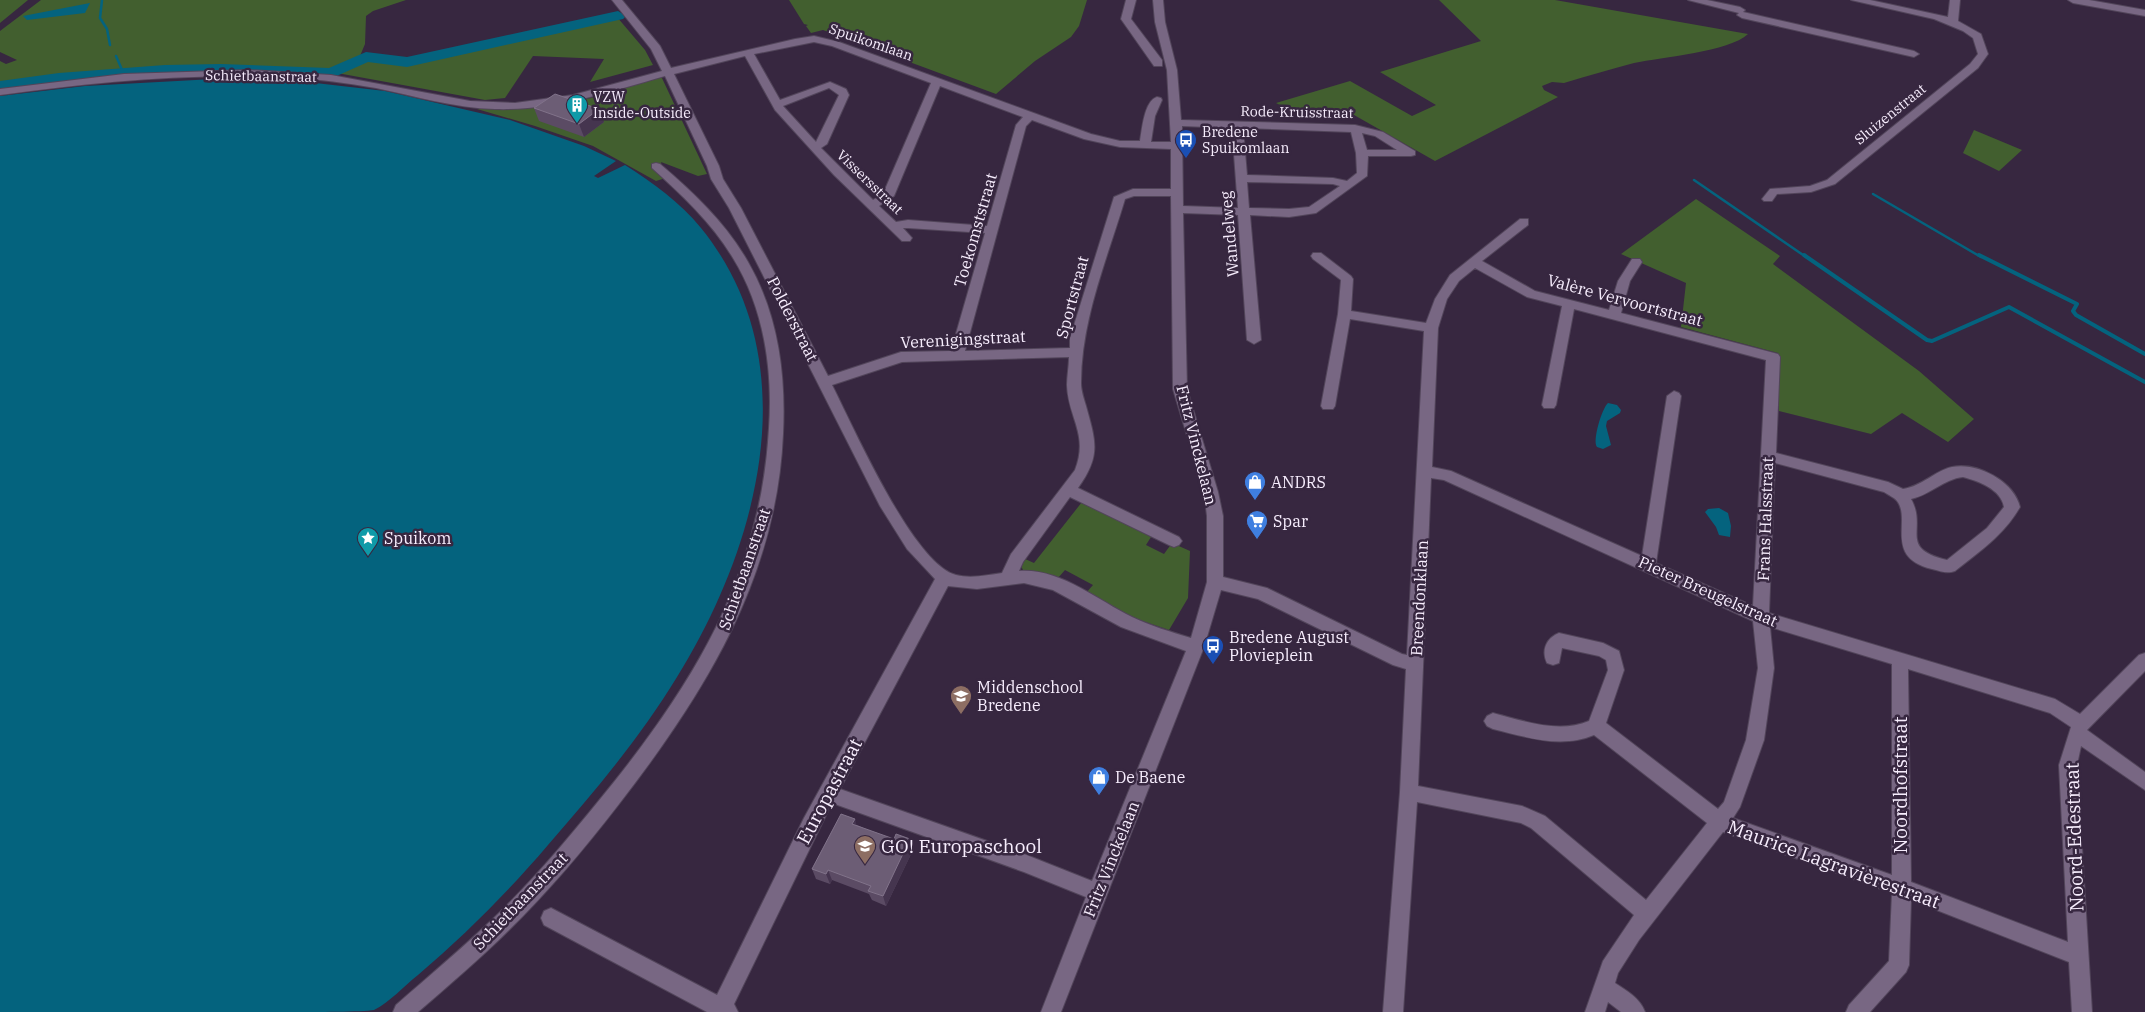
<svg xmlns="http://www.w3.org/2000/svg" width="2145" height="1012" font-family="'IBM Plex Serif',serif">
<rect width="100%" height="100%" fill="#372740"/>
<g fill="#425f2f">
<polygon points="0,0 28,0 0,23"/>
<polygon points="41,0 406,0 373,11 366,16 365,44 360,56 330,70 222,67 125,70 56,75 0,83 0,61 6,64 17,60 0,52 0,31"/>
<polygon points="789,0 1087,0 1079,26 1071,37 1035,61 996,94 823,30 811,33 806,26 808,25 804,24"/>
<path d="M1439,0h116l193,34c-19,18 -86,23 -114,29 -23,6 -47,13 -70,20l-12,-1 -10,4 2,4 14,7 -123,64 -88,-50 -45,5 -26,-13 74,-22 62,35 24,-11 -56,-33 101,-31z"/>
<polygon points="617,17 645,50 653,65 590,82 604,59 533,56 505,98 485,100 337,73 365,58 406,63"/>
<polygon points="661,76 707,174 698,176 661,162 662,167 672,176 656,181 593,146 535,126 477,109 554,106 600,96"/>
<polygon points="1974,130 2022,150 1999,171 1963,153"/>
<polygon points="1696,199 1780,256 1773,264 1919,371 1974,419 1948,442 1902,413 1871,434 1779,411 1778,353 1681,327 1686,283 1621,254"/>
<polygon points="1082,502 1151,537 1146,545 1164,554 1172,543 1190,551 1188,598 1169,630 1131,617 1086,593 1093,585 1065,570 1058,578 1023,570 1021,566 1023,558 1034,563"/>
</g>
<g fill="#04637e">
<polygon points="90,3 85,13 27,20 23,16"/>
<path d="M214,79l84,2 87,10 125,29 74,26 32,15 -22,15 4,2 27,-13c28,18 55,37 76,63 108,133 58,317 -24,449 -37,61 -83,115 -129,168 -40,47 -83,90 -130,130 -14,11 -28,27 -44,35 -11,2 -62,2 -77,2 -99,0 -198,0 -297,0v-916l85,-10z"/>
<path d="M1608,403l9,2 4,5 -1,3 -13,8 -1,5 5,19 -8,4 -6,-2c-5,-6 5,-39 11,-44z"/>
<polygon points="1719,508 1728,513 1731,526 1730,537 1719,535 1716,527 1705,512 1708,509"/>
</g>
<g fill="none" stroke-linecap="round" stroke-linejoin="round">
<g stroke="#04637e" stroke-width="2.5">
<polyline points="102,0 100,18 107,29 110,45"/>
<polyline points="116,56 123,72"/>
<polyline points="1694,180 1806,257"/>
<polyline points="1873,194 1981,257"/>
</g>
<g stroke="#04637e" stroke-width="4">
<polyline points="1804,255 1927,340 1932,341 2009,307 2145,382"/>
<polyline points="1979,255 2077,304 2073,311 2076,315 2145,354"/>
</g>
<polygon fill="#04637e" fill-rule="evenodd" points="618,11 626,16 623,19 407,67 368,62 332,78 221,74 165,75 59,83 0,91 0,81 59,73 165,65 221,64 329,68 366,52 407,57"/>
<g stroke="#52455a" stroke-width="2">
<g id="minor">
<path d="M612,0h10l38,46 11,22 124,-29 19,-3 25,6 252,92 29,7h20c2,-11 4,-40 17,-44l4,1 1,2 -7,16 -4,26h20l-4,-72 -12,-48 -2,-22h10l2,22 12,48 4,50 174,5 28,7 32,19v4l-4,1h-43l-1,20 -51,37 -27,4 -39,-2 11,125 -7,4 -7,-4 -9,-125 -55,-2 4,176 31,103 5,24v61l44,11 135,66 5,1 17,-324 -74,-12 -15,87 -2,3h-10l-2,-3 17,-92 3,-34 -28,-21 -2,-3 2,-3h8l30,23 2,3 -2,32 75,12 9,-24 15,-24 70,-56h8v6l-46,36 53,30 74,19 9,-29 14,-22h8l2,3 -12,19 -9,32 157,41 2,3 -4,96 112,29 15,7c20,-3 31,-18 49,-22 25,-5 62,14 68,40 -16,28 -41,45 -65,64 -8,3 -15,0 -23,-2 -49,-12 -20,-49 -35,-68 -3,-4 -9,-6 -13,-9l-109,-29 -6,150 286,86 25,15 59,-59 6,-2v18l-58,59 58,42v18l-64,-44 -4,19 15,247h-20l-3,-50 -158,-62 -2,65 -3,7 -36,40h-24l3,-7 40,-44 3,-68 -169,-61 -84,108 -21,33 -3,10c12,8 25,15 30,29h-24l-13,-10 -3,10h-20l18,-51 31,-46 -103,-87 -10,-5 -104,-21 -14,210h-20l17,-220 6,-123 -13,-4 -135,-66 -37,-9 -17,57 -143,365h-20l45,-115 -62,-25 -192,-69 -98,201 4,8h-31l-163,-87 -3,-7 3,-7 7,-3 166,87 87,-177 131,-239 -28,-30 -27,-43 -151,-298 -18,-29 -4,-13 -42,-90c-56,16 -112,35 -170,33 -40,-1 -80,-13 -119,-21 -29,-5 -57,-9 -86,-10 -97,-6 -194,4 -290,17v-6l124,-15 124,-4 83,5 139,26 45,2 58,-8 89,-24 -11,-22zM814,42l18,4 99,37 -48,111 -10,6 -52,-52 6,-4 22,-49 -3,-6 -16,-7 -50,18 -26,-46zM745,56l30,54 59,65 68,66h8l2,-3 -9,-10h5l77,5 -34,118 -50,1 -73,24 -87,-168 -18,-29 -4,-13 -45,-92zM940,86l83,31 -7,8 -29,101 -79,-6 -12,2 -17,-16 15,-10zM829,88l10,7 -23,47 -33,-36zM1032,120l52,19 36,8 51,2v40h-38l-19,8 -44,141v10l-105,3 61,-225zM1182,126l50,2 6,80 -55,-2zM1243,128l108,4 5,21 1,20 -10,8 -14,-3 -86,-3zM1362,133l13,3 22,14h-30zM1247,182l86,2 7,2 -31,21 -20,2 -40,-1zM1134,196h37l2,193 31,103 3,24v66l-16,56c-20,-6 -40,-12 -59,-21 -35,-17 -72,-49 -113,-46l4,-9 47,-65 99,48 5,2 5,-2 3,-4 -3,-4 -101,-49c23,-32 18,-46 8,-82 -2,-7 -5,-15 -5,-23 0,-63 26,-124 44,-184zM1475,268l52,29 35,9 -20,99 2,3h10l2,-3 18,-96 192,51 -13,246 -97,-43 25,-167 -2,-3 -5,-2 -7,5 -25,160 -191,-85 -19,-4 6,-139 9,-29 12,-18zM1069,357c0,9 -2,19 -2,28 1,33 22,49 8,85l-64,84 -9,19c-14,2 -31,6 -46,2 -43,-11 -103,-149 -124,-190l70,-23zM1963,477c15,4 38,12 41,30l-17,21 -40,32c-50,-12 -19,-31 -36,-61 19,-4 33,-20 52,-22zM1431,478l13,2 309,141 5,47 -12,72 -22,62 -6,7 -112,-86 18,-53 -5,-19 -16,-8 -44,-10c-13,5 -18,18 -12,30l6,2 6,-2 3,-15 37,8 7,4 2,10 -19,51c-30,13 -65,0 -96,-8l-6,3 -3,5 3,5 6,3c33,8 68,20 101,6l113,88 -61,77 -101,-84 -23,-10 -104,-20zM1024,583l29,7 68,37 65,24 -94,230 -68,-27 -184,-65 108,-203 29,3zM1770,627l122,37v211l-159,-57 7,-11 24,-67 10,-72zM1908,669l142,44 21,14 -12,38 9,177 -157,-60z"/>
<polygon points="1126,0 1136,0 1131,19 1162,60 1162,66 1154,66 1121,19"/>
<polygon points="1688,0 1707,0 1740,7 1745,10 1743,12 1914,51 1919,54 1914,57 1742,18 1737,15 1739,13"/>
<polygon points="1851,0 1870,0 1948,17 1950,0 1960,0 1958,21 1981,34 1988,54 1978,68 1835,184 1811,192 1777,194 1772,201 1764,201 1762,199 1770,189 1810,186 1827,180 1970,64 1978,54 1973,38 1963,31 1934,19"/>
<polygon points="2068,0 2089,0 2145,10 2145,16 2073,3"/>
<path d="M656,163l4,1c33,28 66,59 88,98 30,52 38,112 35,172 -6,143 -78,259 -164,370 -34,44 -70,87 -110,126 -29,29 -60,55 -91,82h-25l3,-7c34,-30 69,-59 102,-91 42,-41 79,-86 116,-132 86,-108 147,-213 155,-354 4,-58 -5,-120 -36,-170 -21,-35 -51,-63 -81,-90v-4z"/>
</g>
</g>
<use href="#minor" fill="#786783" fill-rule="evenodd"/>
</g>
<g fill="#5b4b64">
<polygon points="534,108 604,122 584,137 539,121"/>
<polygon points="857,825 913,850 886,906 872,900 869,894 832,880 830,884 816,879 812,869"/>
</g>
<g fill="#45354f">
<polygon points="599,109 604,122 584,137 579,124"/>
<polygon points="855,819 858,830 852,824"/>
<polygon points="910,839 913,850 886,906 883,896"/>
<polygon points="828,870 832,880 830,884 826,874"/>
</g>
<g fill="#6c5d75" stroke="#81738a">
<polygon points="555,94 599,109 579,124 534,108"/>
<polygon points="841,814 855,819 852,824 894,839 896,834 910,839 883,896 868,891 871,886 828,870 826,874 812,869"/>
</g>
<defs>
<g id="building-pin" transform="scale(1.125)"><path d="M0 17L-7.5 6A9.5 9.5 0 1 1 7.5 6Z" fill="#0f9aa8" stroke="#372740"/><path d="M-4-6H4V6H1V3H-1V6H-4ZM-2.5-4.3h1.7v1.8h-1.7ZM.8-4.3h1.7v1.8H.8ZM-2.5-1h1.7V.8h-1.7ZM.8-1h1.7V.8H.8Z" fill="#fff"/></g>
<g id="bus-pin" transform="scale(1.125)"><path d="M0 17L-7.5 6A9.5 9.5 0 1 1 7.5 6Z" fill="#1a4fb4" stroke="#372740"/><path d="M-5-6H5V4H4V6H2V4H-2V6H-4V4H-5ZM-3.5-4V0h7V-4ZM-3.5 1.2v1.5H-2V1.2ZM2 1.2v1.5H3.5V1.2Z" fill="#fff"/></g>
<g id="shop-pin" transform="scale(1.125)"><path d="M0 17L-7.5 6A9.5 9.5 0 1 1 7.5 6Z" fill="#3f7fe0" stroke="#372740"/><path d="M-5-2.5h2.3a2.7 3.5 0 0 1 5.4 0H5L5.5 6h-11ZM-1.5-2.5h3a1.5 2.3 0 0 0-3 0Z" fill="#fff"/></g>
<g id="supermarket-pin" transform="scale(1.125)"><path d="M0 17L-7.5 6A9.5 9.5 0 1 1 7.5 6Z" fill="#3f7fe0" stroke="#372740"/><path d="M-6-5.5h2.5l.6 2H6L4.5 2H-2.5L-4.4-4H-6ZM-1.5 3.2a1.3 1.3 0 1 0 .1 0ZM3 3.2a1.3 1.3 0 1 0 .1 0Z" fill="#fff"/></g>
<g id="sight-pin" transform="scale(1.125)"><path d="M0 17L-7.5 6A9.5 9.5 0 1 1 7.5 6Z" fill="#0f9aa8" stroke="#372740"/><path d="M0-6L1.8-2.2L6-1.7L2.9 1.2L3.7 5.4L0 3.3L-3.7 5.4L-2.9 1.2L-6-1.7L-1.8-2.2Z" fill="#fff"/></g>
<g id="school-pin" transform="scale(1.125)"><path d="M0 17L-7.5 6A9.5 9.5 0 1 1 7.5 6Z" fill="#8d6e63" stroke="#372740"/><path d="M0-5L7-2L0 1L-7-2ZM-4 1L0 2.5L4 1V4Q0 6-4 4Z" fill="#fff"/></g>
</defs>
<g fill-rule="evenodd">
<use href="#building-pin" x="577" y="105"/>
<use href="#bus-pin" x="1186" y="140"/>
<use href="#shop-pin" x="1255" y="482"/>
<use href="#supermarket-pin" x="1257" y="521"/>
<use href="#sight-pin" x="368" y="538"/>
<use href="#bus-pin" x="1213" y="646"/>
<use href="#school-pin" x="961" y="696"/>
<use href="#shop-pin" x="1099" y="777"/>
<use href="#school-pin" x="865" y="846"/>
</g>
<g text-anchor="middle" stroke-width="5" stroke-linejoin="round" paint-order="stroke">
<g font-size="14" fill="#f7edfd" stroke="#372740">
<text transform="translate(871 42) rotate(19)" y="5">Spuikomlaan</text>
<text transform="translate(261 76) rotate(1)" y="5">Schietbaanstraat</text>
<text transform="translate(1297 112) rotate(1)" y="5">Rode-Kruisstraat</text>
<text transform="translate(1890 114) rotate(-39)" y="5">Sluizenstraat</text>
<text transform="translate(870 182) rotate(44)" y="5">Vissersstraat</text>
</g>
<g font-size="14" fill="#f7edfd" stroke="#372740" text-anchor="start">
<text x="593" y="102">VZW<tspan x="593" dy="16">Inside-Outside</tspan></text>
<text x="1202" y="137">Bredene<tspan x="1202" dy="16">Spuikomlaan</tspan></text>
</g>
<g font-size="16" fill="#f7edfd" stroke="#372740">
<text transform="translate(975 230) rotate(-74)" y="6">Toekomststraat</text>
<text transform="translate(1229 234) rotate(-95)" y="6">Wandelweg</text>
<text transform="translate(1072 297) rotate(-75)" y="6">Sportstraat</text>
<text transform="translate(1625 300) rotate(15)" y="6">Valère Vervoortstraat</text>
<text transform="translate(793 319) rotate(63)" y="6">Polderstraat</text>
<text transform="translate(963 339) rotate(-3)" y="6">Verenigingstraat</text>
<text transform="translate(1197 445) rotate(76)" y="6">Fritz Vinckelaan</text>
<text transform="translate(1765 519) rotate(-88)" y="6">Frans Halsstraat</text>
<text transform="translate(744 569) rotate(-71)" y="6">Schietbaanstraat</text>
<text transform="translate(1708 591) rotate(24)" y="6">Pieter Breugelstraat</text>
<text transform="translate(1419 598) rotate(-87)" y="6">Breendonklaan</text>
<text transform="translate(1111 859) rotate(-68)" y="6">Fritz Vinckelaan</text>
<text transform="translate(520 901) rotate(-46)" y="6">Schietbaanstraat</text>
</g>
<g font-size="16" fill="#f7edfd" stroke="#372740" text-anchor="start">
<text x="1271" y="488">ANDRS</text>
<text x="1273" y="527">Spar</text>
<text x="384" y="544">Spuikom</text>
<text x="1229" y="643">Bredene August<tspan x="1229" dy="18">Plovieplein</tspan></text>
<text x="977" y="693">Middenschool<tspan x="977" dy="18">Bredene</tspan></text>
<text x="1115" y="783">De Baene</text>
</g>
<g font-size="19" fill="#f7edfd" stroke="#372740">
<text transform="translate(1900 785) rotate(-90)" y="7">Noordhofstraat</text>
<text transform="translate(829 791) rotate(-62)" y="7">Europastraat</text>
<text transform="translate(2074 837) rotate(-92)" y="7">Noord-Edestraat</text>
<text transform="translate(1834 864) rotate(20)" y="7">Maurice Lagravièrestraat</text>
</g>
<g font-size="19" fill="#f7edfd" stroke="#372740" text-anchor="start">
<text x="881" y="853">GO! Europaschool</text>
</g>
</g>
</svg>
